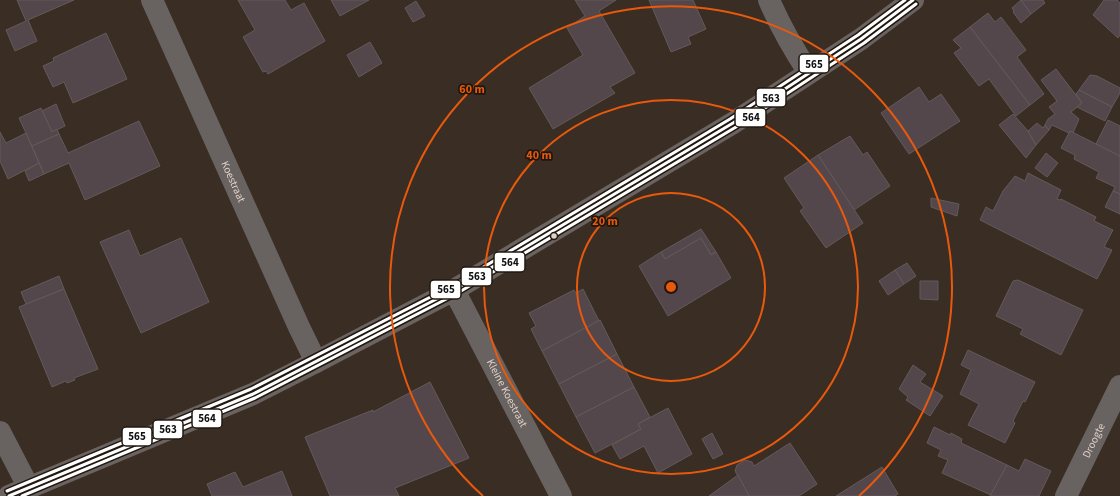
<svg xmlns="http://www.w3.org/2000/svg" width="1120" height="496" font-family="'Source Sans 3',sans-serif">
<rect width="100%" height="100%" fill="#392d24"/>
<g fill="#53474b" stroke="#635a5a">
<polygon points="17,0 74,0 28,20 37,41 15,51 6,30 26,21"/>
<polygon points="238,0 285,0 291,10 304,3 325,41 268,74 266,71 263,72 243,37 255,30"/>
<polygon points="331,0 369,0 340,16"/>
<polygon points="575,0 616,0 599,11 635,73 610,87 615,93 553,129 529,88 583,55 567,28 585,16"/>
<polygon points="649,0 693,0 706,29 688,37 691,44 671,52"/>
<polygon points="1021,0 1043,0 1045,3 1031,14"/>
<polygon points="1021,0 1031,14 1021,23 1013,12 1014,11 1012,8"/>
<polygon points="1104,0 1117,0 1120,3 1120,35 1118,38 1093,15"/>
<polygon points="416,1 425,16 413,22 405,8"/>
<polygon points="988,13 995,22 1001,17 1026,50 1017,57 1044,94 1030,105 970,27"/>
<polygon points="970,27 1030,105 1016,116 989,79 979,86 954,53 961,48 953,40"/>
<polygon points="106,33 127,79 73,103 64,82 53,87 43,66 54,61 53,58"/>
<polygon points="370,42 382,63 359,77 347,55"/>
<polygon points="1056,69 1082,103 1071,112 1079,119 1073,133 1070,131 1069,133 1052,125 1049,130 1045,125 1048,119 1055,114 1049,107 1057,101 1041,80"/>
<polygon points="1090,75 1097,76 1120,88 1120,93 1112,107 1079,90"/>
<polygon points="919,87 929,102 941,94 960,121 909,154 881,113"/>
<polygon points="1079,90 1112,107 1105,121 1077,107 1082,103 1076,94"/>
<polygon points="56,104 65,126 52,132 42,111"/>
<polygon points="41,108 52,132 57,129 59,134 32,146 19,118"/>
<polygon points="1013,114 1028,131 1036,145 1026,158 999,125"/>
<polygon points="1108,120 1120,126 1120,156 1096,144"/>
<polygon points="139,121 160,166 85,200 69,163 44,174 32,146 59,134 68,153"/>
<polygon points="1037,123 1043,128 1045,125 1049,130 1036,145 1028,131"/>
<polygon points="1070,131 1120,156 1120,194 1113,191 1115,187 1096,178 1099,172 1074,159 1075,155 1061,148"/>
<polygon points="0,132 6,143 26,133 39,163 8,179 0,161"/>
<polygon points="850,136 863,155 867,152 890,186 854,210 818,155"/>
<polygon points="1046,153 1058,163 1047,177 1035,168"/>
<polygon points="818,155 863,223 826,248 800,211 804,208 784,178"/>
<polygon points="39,163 44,174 29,181 25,171"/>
<polygon points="1028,173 1061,190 1057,199 1060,200 1061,199 1096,217 1094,221 1113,230 1104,247 1112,250 1097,279 980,220 986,207 993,211 1003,191 1015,176 1025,181"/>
<polygon points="1113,191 1120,194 1120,214 1105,207"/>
<polygon points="931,198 959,204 957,216 931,207"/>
<polygon points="701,229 716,252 711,255 701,238 665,259 661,252"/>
<polygon points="129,230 140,256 181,238 209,302 141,333 100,242"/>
<polygon points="701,238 711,255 716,252 731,278 668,316 639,266 661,252 665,259"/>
<polygon points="907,263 916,276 904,284 895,270"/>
<polygon points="895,270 904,284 888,295 879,281"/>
<polygon points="59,276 64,289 26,304 21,292"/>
<polygon points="1018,280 1083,310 1061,355 1020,334 1023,329 996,316 1013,281"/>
<polygon points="920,281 938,281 938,300 920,299"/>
<polygon points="64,289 98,369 74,378 75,380 67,383 66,381 52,387 19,307"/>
<polygon points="583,289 599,321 542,351 531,329 536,326 529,313 574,290 576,293"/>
<polygon points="600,320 617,354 559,384 542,351"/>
<polygon points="968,350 1035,382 1025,402 1023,401 1013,421 1015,423 1005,443 968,425 979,404 960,394 971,370 961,365"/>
<polygon points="617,354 634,387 576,417 559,384"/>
<polygon points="913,365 926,374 920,382 943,396 930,416 906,400 908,397 899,389"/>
<polygon points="430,382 469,458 395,488 399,496 330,496 305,437 373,410 373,412"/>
<polygon points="634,387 650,417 638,424 641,429 595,453 576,417"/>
<polygon points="668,408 692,454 658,473 644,446 620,459 612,445 641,429 638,424"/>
<polygon points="934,427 950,435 951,433 962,439 961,443 1007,465 991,495 942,473 948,460 938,456 941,450 927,443"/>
<polygon points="712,433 723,454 713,459 702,439"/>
<polygon points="790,443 817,484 799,496 749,496 735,471 737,465 745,460 752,462 754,466"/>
<polygon points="1025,459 1051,471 1039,496 990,496 1007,465 1019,471"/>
<polygon points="882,467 898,494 895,496 836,496"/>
<polygon points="282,471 292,496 212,496 207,484 235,472 243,487"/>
<polygon points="738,475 749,496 709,496"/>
</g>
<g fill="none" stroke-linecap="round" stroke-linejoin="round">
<g stroke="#686260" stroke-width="22">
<path id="s1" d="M152,0l147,327 17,35"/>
<path d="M769,0c11,26 25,50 40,73"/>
<path id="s2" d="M454,290l107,206"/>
<polyline points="0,432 29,488"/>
<path id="s3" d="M1066,496l54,-110"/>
</g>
<polyline stroke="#6b6360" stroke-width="22" points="9,496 253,394 316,362 454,290 733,123 861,39 913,0"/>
<g stroke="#201710" stroke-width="6">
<polyline id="bus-1" points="9,496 253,394 454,290 733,123 861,39 913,0"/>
</g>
<g stroke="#201710" stroke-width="6">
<polyline id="bus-2" points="22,496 255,398 456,294 736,127 864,43 916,4"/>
</g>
<g stroke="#201710" stroke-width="6">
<polyline id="bus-3" points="7,491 251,389 452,286 730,119 858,35 905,0"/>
</g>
<use href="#bus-1" stroke="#fff" stroke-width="3"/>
<use href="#bus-2" stroke="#fff" stroke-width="3"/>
<use href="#bus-3" stroke="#fff" stroke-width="3"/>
</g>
<g fill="none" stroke="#e8590c" stroke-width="2">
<circle cx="671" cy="287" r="94"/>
<circle cx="671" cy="287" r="187"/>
<path d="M483 496A281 281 0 1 1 859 496"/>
</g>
<circle fill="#dfd1c7" stroke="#201710" stroke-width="1.5" cx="554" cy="236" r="3.5"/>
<g text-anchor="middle" stroke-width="3.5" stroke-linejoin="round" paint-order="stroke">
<g font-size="11" fill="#dfd1c7" stroke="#201710">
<text dy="4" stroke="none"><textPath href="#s1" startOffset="199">Koestraat</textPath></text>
<text dy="4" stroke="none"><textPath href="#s2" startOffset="116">Kleine Koestraat</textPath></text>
<text dy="4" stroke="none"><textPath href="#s3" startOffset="62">Droogte</textPath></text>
</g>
</g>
<circle cx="671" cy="287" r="6" fill="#e8590c" stroke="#201710" stroke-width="2"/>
<g font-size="12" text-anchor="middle" font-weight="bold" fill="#e8590c" stroke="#201710" stroke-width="3.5" stroke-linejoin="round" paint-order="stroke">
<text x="472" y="93">60 m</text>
<text x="539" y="159">40 m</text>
<text x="605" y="225">20 m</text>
</g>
<g stroke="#201710" stroke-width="1.5">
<rect x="799" y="54" width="30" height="19" rx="4" fill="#fff"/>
<rect x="756" y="88" width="30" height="19" rx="4" fill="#fff"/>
<rect x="735" y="108" width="31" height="19" rx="4" fill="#fff"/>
<rect x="494" y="252" width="31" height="20" rx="4" fill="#fff"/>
<rect x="461" y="267" width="31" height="19" rx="4" fill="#fff"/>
<rect x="430" y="280" width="31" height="19" rx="4" fill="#fff"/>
<rect x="192" y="409" width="30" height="19" rx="4" fill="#fff"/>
<rect x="153" y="420" width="30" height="19" rx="4" fill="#fff"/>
<rect x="122" y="427" width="30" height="19" rx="4" fill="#fff"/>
</g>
<g font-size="11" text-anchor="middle" font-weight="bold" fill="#111">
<text x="814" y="68">565</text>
<text x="771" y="102">563</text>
<text x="751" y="121">564</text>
<text x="510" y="266">564</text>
<text x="477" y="280">563</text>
<text x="446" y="293">565</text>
<text x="207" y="422">564</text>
<text x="168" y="433">563</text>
<text x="137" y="440">565</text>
</g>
</svg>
